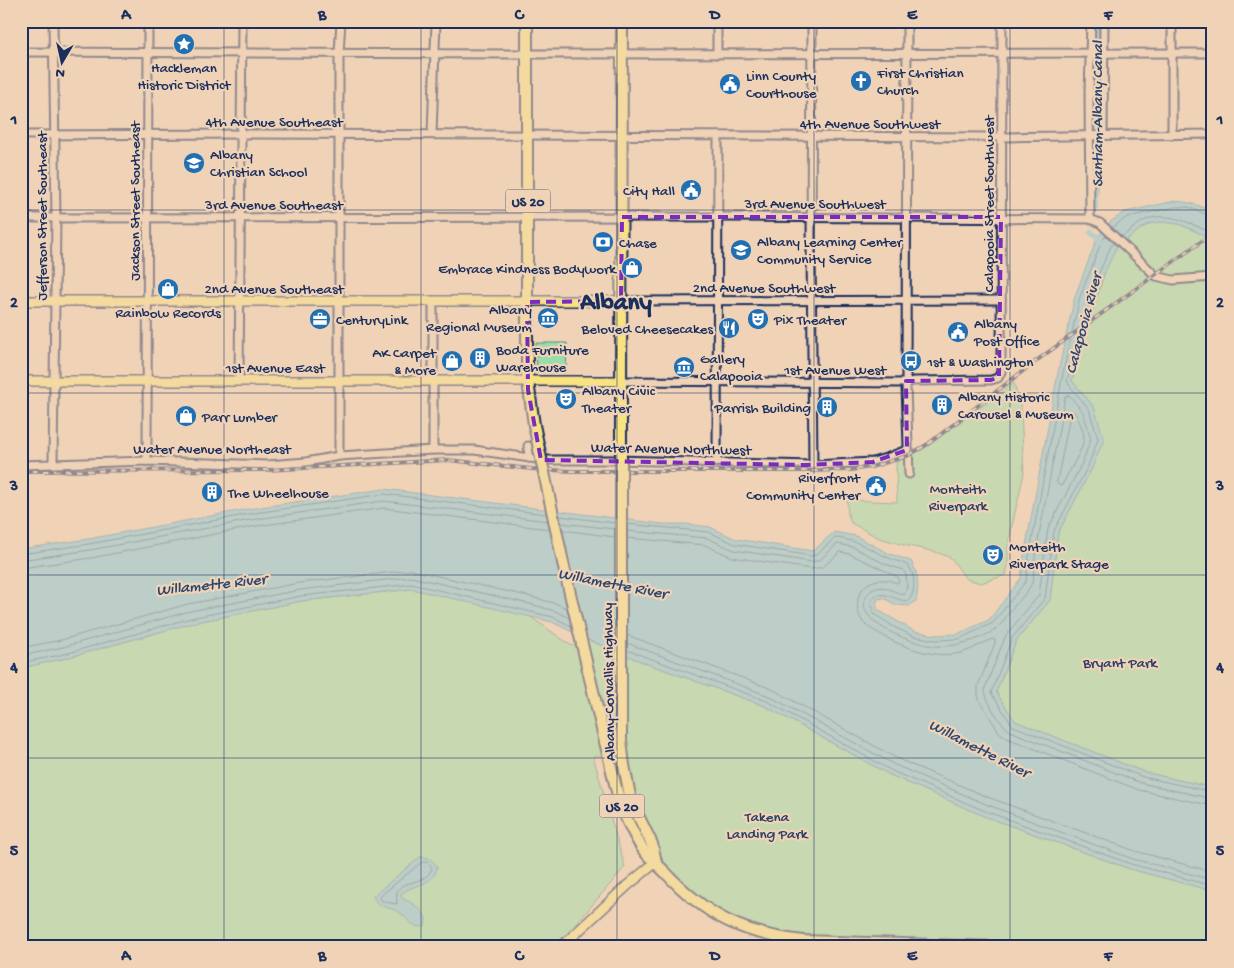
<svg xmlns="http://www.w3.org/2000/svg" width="1234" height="968" font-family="'Gochi Hand',sans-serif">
<rect width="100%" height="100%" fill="#f0d3b7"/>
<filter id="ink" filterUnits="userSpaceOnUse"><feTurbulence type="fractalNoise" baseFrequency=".02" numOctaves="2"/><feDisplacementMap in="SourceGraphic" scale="10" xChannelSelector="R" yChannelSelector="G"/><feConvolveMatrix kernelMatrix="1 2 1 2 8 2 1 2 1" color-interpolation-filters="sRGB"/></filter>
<g filter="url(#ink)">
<g fill="#97deab" stroke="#598684">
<polygon points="1163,222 1179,224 1213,239 1213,788 1144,772 1014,721 996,692 1016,641 1050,600 1058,533 1092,468 1094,407 1072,381 1107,264 1116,248 1139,230 1150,223"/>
<polygon points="536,343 567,343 566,372 537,372"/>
<polygon points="1014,383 1021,408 1024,473 1008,544 1008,565 1006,575 981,583 966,579 951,558 936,552 900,544 879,538 851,523 848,514 847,500 897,502 896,462 923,449"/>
<polygon points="412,589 528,615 572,646 588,640 648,664 765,706 890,775 984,816 1130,869 1213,891 1213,946 1064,942 1063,947 1000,947 803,941 717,916 678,886 652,843 623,755 593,756 625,867 556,947 21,947 21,668 66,658 192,623 302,601"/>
</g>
<g fill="#7cc7dc" stroke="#558aaa">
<polygon points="1094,21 1099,21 1098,193 1097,196 1094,196"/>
<path d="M1175,201c15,1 25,4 38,12v26l-34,-15 -16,-2 -12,1 -12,7 -23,18 -16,35 -28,98 22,26 10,32 -12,29 -34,65 -8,67 -34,41 -20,51 19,29 129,51 69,16v103l-83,-22 -146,-53 -94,-41 -125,-69 -117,-42 -60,-24 -36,-18 -140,-33 -110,12 -110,22 -126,35 -45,10v-119l67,-10 166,-31 130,-19 278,35h25l23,3 26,12 77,12 21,-19 22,4 34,18 21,7c8,14 8,25 5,40l-7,5 -14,-1 -11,-7 -6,1 -2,5 2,6 36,21 21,4 22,-1 32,-14 32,-42 3,-22 35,-189 16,-71 21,-55 4,-7 10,-12 15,-10z"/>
<path d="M420,857c9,0 13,3 17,10 -3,20 -24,16 -36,27l1,4c10,5 29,15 23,28 -4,1 -7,2 -11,-1 -6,-3 -9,-9 -15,-13 -10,-6 -21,-3 -26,-16z"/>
</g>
<polygon fill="#f0d3b7" points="544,507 558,508 589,643 573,635"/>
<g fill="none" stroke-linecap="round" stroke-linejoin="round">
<g stroke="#426c90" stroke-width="1">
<polyline points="1112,228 1127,217 1176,207 1188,207 1213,217"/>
<path d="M1122,237c8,-6 16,-14 26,-18 22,-8 46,6 65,15"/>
<polyline points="1114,243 1111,246 1095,282 1067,380 1069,385 1089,409 1098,439 1088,466 1054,531 1045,598 1012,638 991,693 1013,726 1143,777 1213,792"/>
<path d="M1071,412h3c4,5 10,19 10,26 0,10 -17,37 -22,47l-2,1 -3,-3z"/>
<polyline points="560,516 615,523"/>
<polyline points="561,523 615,529"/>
<path d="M627,524l82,8 26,12 77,12 5,-2 18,-16c22,1 35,12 54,20 5,3 14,4 18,7 9,7 9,29 1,36 -13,0 -20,-10 -33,-5l-4,5 3,13 20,13 19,9 22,4 24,-1 34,-16 33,-42 3,-25 35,-188 16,-71 21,-54 5,-8"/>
<polyline points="563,530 615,537"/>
<path d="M627,531l80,7 27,12 78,12 8,-2 17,-16 16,3 32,17 18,6 3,5 1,10 -2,9c-12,0 -20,-12 -33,-4 -4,2 -7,8 -8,12 -2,24 51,42 70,44 18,2 47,-6 62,-17 5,-4 10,-12 14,-18 7,-9 20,-20 23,-31 1,-7 1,-15 2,-23l30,-160 4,-2 14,17 8,27 -9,24 -34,66 -9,66 -33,40 -21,53c-1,11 16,37 25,43l131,52 72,16"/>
<path d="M627,538l78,7 27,12 79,12 12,-2 17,-15 10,2 48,23 1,4 -2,2c-4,-1 -7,-3 -11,-3 -23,-3 -35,20 -25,39 4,8 14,12 21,16 21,13 57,25 82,17 9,-3 19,-9 28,-13l3,1v3l-17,43v9l2,7 19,30 8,6 132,52 74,16"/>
<polyline points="21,554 89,544 255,513 384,494 546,514"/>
<polyline points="21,560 90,550 256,519 384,501 548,521"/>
<polyline points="21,568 91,558 257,526 384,508 549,529"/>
<polyline points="627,635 772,689 898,759 990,798 1135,851 1213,872"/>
<polyline points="627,643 769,696 895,765 988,805 1133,859 1213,880"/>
<polyline points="21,648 61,640 188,604 299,583 411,570 532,597 557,604 567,608"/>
<polyline points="627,650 767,701 892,771 985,811 1131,864 1213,886"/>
<polyline points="21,656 63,647 190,611 300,590 411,577 530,604 555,611 569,618"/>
<polyline points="21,663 65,654 191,618 301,596 412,584 553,617 571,626"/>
<path d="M422,862c5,-1 8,2 10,6 -6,18 -31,11 -35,24 -1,4 0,9 0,12l-12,-2 -4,-2 -1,-3 4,-4z"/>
</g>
<g stroke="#7cc7dc" stroke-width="6">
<polyline points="1095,208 1095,190"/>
<polyline points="1091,232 1103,243"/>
</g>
<g stroke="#1b2f5e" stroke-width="11">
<g id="minor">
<polyline points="717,21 717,54"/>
<polyline points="812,21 811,250 813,465"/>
<polyline points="907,21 906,387 909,474"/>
<polyline points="1172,21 1172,135"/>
<polyline points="21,52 527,54 1213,53"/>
<polyline points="432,134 436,21"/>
<polyline points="21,135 249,134 1001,137 1213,134"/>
<polyline points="1103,136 1104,21"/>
<polyline points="21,218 718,217 1090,219 1100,223 1156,276 1173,280 1213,277"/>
<polyline points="1090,219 1089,94 1091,21"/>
<polyline points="621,301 1001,300"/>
<polyline points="433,302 433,450"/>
<polyline points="239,381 242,21"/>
<polyline points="621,381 906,383 913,381 991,380 998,378 1001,372 1002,21"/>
<polyline points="528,446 529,458"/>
<polyline points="339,456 339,53 341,21"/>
<polyline points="147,461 148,21"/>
<polyline points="717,463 718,136"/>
<polyline points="53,464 56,218 53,21"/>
<polyline points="21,465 147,461 267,465 306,462 339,456 433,450 474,450 544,460 615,460 813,465 873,462 889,457 907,450"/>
</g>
</g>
<g stroke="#1b2f5e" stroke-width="12">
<g id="major">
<polyline points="21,301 621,301"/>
<polyline points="21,381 621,381"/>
<polyline points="561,947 628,885 656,862"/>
</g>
</g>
<g stroke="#1b2f5e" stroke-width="14">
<g id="highway">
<polyline points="527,21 527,374 534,425"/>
<polyline points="621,405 622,21"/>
<polyline points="621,740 624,765 631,801 652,844 656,862"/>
<path d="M605,742c7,26 11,55 23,80 5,10 10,21 17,30 6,7 13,13 19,19 42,45 78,63 139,70l196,6"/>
</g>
</g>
<use href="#minor" stroke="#f0d3b7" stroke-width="7"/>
<use href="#major" stroke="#f8e281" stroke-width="9"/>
<use href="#highway" stroke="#f8e281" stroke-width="10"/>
<g stroke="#1b2f5e" stroke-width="4">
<polyline id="rail" points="21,471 268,470 448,460 531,469 572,471 808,471 851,470 871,467 907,456 928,444 1036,361 1213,233"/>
</g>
<use href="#rail" stroke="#f0d3b7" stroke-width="2" stroke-dasharray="5.5" stroke-linecap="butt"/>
<g stroke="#1b2f5e" stroke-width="14" stroke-linecap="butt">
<g id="highway-bridge">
<polyline points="621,405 621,740"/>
<polyline points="534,425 565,572 605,742"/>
</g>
</g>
<use href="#highway-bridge" stroke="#f8e281" stroke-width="10"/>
</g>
</g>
<path d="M0 0H1234V968H0ZM622,217h379l-2,160 -8,3 -85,1 1,69 -34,12 -66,3 -266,-5 -13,-70 -1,-88 94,-1z" fill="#f0d3b7" fill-opacity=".55" fill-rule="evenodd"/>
<path fill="none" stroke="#7b2cbf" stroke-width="4" stroke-dasharray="10 6" stroke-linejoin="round" d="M622,217h379l-2,160 -8,3 -85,1 1,69 -34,12 -66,3 -266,-5 -13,-70 -1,-88 94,-1z"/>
<path fill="none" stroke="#1b2f5e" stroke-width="1" stroke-opacity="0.55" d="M224,21v926M421,21v926M617,21v926M814,21v926M1010,21v926M21,210h1192M21,393h1192M21,575h1192M21,758h1192"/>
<defs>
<g id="sight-disc" transform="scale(1.125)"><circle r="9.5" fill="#1f6fb2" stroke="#f0d3b7"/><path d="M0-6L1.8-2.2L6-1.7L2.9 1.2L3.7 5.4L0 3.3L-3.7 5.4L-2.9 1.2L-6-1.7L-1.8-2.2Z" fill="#fff"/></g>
<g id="church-disc" transform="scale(1.125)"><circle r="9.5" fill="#1f6fb2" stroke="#f0d3b7"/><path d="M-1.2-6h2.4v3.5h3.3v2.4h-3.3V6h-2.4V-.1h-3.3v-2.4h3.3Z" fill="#fff"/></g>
<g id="civic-disc" transform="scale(1.125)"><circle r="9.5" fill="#1f6fb2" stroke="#f0d3b7"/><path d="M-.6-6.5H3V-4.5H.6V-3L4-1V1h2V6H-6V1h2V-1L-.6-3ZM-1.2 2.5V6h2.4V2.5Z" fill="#fff"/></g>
<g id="school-disc" transform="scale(1.125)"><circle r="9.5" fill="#1f6fb2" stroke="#f0d3b7"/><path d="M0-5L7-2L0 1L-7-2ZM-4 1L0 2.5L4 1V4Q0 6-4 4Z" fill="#fff"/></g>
<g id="bank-disc" transform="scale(1.125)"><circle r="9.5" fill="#1f6fb2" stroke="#f0d3b7"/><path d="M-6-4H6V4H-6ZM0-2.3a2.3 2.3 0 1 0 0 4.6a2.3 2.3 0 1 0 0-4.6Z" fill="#fff"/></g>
<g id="shop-disc" transform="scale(1.125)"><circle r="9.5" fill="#1f6fb2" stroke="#f0d3b7"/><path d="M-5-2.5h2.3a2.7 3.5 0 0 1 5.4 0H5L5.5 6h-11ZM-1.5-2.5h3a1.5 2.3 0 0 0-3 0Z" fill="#fff"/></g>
<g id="museum-disc" transform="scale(1.125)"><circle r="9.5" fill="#1f6fb2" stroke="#f0d3b7"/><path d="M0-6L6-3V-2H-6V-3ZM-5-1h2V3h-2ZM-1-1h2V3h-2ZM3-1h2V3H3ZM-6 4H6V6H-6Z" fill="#fff"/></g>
<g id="office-disc" transform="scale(1.125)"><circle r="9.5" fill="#1f6fb2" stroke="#f0d3b7"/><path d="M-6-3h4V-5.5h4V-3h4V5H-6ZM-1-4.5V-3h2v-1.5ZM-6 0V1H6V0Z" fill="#fff"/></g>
<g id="theatre-disc" transform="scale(1.125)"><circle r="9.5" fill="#1f6fb2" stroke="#f0d3b7"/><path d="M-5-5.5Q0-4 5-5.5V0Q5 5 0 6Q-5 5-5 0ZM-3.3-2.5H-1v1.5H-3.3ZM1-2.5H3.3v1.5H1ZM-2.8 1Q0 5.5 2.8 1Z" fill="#fff"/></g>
<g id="restaurant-disc" transform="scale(1.125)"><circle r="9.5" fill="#1f6fb2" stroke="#f0d3b7"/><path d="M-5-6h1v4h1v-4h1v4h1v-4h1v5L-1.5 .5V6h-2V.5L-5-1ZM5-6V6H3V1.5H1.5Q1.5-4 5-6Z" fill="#fff"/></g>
<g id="building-disc" transform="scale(1.125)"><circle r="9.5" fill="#1f6fb2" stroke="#f0d3b7"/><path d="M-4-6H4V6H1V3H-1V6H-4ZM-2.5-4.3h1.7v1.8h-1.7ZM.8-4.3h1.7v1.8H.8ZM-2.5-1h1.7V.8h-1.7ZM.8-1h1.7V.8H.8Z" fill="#fff"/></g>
<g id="bus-disc" transform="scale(1.125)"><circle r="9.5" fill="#1f6fb2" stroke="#f0d3b7"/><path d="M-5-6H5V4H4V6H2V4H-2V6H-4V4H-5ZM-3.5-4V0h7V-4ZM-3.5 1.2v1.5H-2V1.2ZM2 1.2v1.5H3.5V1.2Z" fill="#fff"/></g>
</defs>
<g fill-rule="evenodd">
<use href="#sight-disc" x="184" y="44"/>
<use href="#church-disc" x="861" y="81"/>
<use href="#civic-disc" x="730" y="84"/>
<use href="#school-disc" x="194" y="163"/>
<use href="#civic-disc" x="691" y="190"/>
<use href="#bank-disc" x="603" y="242"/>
<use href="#school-disc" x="741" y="250"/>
<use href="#shop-disc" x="632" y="268"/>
<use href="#shop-disc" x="168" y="289"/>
<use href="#museum-disc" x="548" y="318"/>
<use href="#office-disc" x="320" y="319"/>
<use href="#theatre-disc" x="758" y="319"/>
<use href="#restaurant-disc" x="729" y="328"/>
<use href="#civic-disc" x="958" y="332"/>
<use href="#building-disc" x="480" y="358"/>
<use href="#shop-disc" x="452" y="361"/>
<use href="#bus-disc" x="911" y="361"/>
<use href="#museum-disc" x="684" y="367"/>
<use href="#theatre-disc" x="566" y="399"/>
<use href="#building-disc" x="942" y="405"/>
<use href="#building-disc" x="827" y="407"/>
<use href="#shop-disc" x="186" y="416"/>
<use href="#civic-disc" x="876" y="486"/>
<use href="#building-disc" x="212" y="492"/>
<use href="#theatre-disc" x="993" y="555"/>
</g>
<g text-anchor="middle" stroke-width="4.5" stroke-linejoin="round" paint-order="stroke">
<g fill="#f0d3b7" stroke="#5b6079" stroke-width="1">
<rect x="505.5" y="189.5" width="45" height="23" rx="4"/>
<rect x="599.5" y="794.5" width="45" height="23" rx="4"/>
</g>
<g font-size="14" font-weight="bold" fill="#1b2f5e">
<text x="528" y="206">US 20</text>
<text x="622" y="811">US 20</text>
</g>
<g font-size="15" fill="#1b2f5e" stroke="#f0d3b7" text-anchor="start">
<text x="184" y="72" text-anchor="middle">Hackleman<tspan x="184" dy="17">Historic District</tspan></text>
<text x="877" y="77">First Christian<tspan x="877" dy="17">Church</tspan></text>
<text x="746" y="80">Linn County<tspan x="746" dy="17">Courthouse</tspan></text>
<text x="210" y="159">Albany<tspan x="210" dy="17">Christian School</tspan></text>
<text x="675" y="195" text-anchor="end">City Hall</text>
<text x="757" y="246">Albany Learning Center<tspan x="757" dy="17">Community Service</tspan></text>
<text x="619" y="247">Chase</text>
<text x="616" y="273" text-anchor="end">Embrace Kindness Bodywork</text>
<text x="532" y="314" text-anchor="end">Albany<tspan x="532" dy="17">Regional Museum</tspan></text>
<text x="168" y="317" text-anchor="middle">Rainbow Records</text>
<text x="336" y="324">CenturyLink</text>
<text x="774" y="324">Pix Theater</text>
<text x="974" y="328">Albany<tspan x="974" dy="17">Post Office</tspan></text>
<text x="713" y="333" text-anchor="end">Beloved Cheesecakes</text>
<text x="496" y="354">Boda Furniture<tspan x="496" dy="17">Warehouse</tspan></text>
<text x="436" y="357" text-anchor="end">AK Carpet<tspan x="436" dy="17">&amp; More</tspan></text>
<text x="700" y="363">Gallery<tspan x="700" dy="17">Calapooia</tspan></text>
<text x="927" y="366">1st &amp; Washington</text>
<text x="582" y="395">Albany Civic<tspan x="582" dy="17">Theater</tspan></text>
<text x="958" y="401">Albany Historic<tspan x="958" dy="17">Carousel &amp; Museum</tspan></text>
<text x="811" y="412" text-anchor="end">Parrish Building</text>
<text x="202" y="421">Parr Lumber</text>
<text x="860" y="482" text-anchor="end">Riverfront<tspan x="860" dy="17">Community Center</tspan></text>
<text x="228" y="497">The Wheelhouse</text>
<text x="1009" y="551">Monteith<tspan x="1009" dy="17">Riverpark Stage</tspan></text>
</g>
<g font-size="15" fill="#1b2f5e" stroke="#f0d3b7">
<text x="274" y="126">4th Avenue Southeast</text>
<text x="870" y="128">4th Avenue Southwest</text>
<text transform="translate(134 201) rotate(-90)" y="5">Jackson Street Southeast</text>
<text x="815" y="208">3rd Avenue Southwest</text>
<text x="274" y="209">3rd Avenue Southeast</text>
<text transform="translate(988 204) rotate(-90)" y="5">Calapooia Street Southwest</text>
<text transform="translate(41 216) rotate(-90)" y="5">Jefferson Street Southeast</text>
<text x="764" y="292">2nd Avenue Southwest</text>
<text x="274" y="293">2nd Avenue Southeast</text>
<text x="275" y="372">1st Avenue East</text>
<text x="835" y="374">1st Avenue West</text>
<text x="212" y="453">Water Avenue Northeast</text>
<text transform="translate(671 448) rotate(1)" y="5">Water Avenue Northwest</text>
<text transform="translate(608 682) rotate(-91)" y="5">Albany-Corvallis Highway</text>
</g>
<g font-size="15" fill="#274066" stroke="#f0d3b7">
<text x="958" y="493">Monteith<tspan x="958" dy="17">Riverpark</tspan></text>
<text x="1120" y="667">Bryant Park</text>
<text x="767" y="821">Takena<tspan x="767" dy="17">Landing Park</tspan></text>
</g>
<g font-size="16" font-style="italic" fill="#2a4671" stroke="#f0d3b7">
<text transform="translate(1096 114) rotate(-90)" y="6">Santiam-Albany Canal</text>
<text transform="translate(1082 323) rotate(-75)" y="6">Calapooia River</text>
<text transform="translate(613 582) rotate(11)" y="6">Willamette River</text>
<text transform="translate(211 583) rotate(-6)" y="6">Willamette River</text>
<text transform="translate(980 747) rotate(27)" y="6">Willamette River</text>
</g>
<g font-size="25" font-weight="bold" fill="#1b2f5e" stroke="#f0d3b7">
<text x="616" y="309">Albany</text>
</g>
</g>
<rect width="1234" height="968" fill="none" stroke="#f0d3b7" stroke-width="55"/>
<g transform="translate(62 62) rotate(189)" stroke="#f0d3b7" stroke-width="4" paint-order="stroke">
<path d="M0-4L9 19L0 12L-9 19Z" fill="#1b2f5e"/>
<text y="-8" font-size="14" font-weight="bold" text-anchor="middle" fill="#1b2f5e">N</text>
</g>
<rect x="28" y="28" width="1178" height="912" fill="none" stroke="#1b2f5e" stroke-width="2"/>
<g font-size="16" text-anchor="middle" font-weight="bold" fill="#1b2f5e">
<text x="126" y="19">A</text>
<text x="322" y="19">B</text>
<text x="519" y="19">C</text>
<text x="715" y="19">D</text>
<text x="912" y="19">E</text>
<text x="1108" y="19">F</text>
<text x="14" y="124">1</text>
<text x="1220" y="124">1</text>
<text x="14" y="307">2</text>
<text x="1220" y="307">2</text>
<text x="14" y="490">3</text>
<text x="1220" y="490">3</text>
<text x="14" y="672">4</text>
<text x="1220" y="672">4</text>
<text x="14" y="855">5</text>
<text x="1220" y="855">5</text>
<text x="126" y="960">A</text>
<text x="322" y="960">B</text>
<text x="519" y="960">C</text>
<text x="715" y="960">D</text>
<text x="912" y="960">E</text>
<text x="1108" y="960">F</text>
</g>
</svg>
